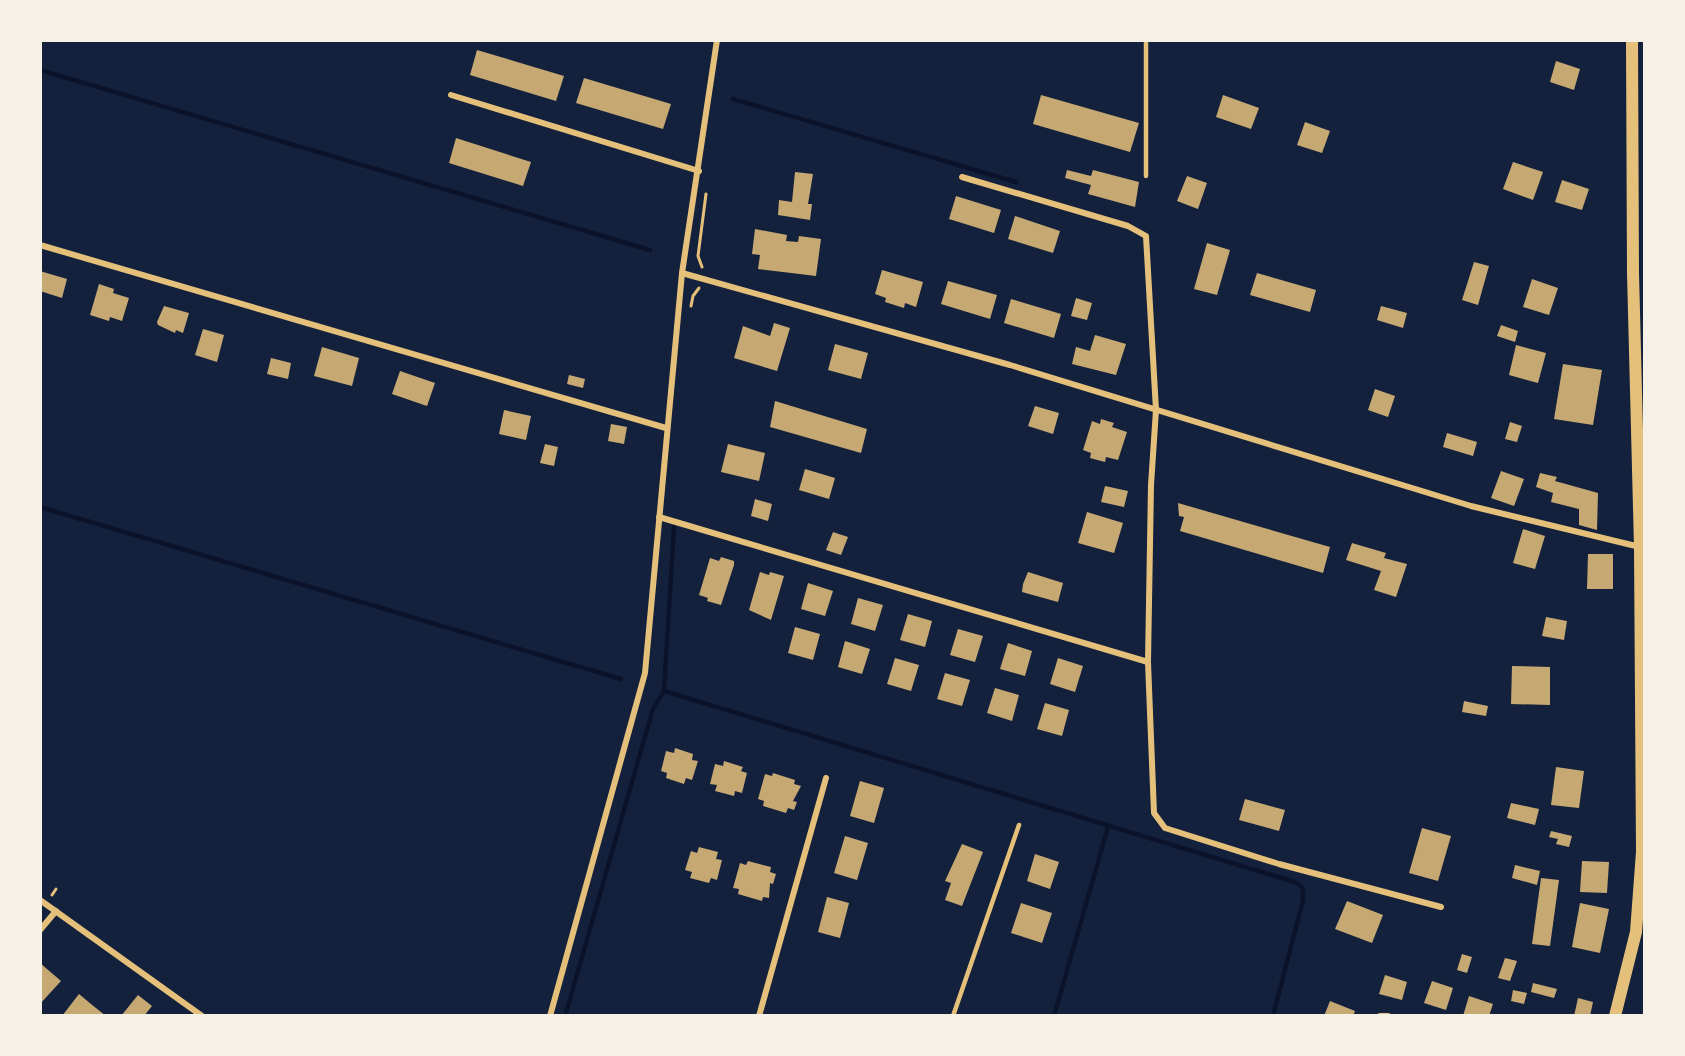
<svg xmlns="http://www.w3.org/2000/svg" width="1685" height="1056" font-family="'Fira Sans',sans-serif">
<rect width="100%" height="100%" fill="#14213d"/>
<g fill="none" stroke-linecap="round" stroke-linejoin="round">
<g stroke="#0b132b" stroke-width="4.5">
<polyline points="40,70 650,250"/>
<polyline points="733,99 1016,182"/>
<polyline points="40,507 621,679"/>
<polyline points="664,691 1295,882 1303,888 1303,900 1273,1016"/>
<polyline points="565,1016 653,709 664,691 674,527"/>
<polyline points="1054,1016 1108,827"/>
</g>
</g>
<g fill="#c6a872">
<polygon points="477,50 564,76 556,101 470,75"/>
<polygon points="1556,61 1580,69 1574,90 1550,82"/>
<polygon points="584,78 671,104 663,129 576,103"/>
<polygon points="1041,95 1139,123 1130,152 1033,124"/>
<polygon points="1223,95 1259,108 1251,129 1216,117"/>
<polygon points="1305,122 1330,131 1322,153 1297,145"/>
<polygon points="456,138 531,162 523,186 449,163"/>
<polygon points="1513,162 1543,172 1533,200 1503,189"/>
<polygon points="1067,170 1091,176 1093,170 1139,182 1135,207 1088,194 1091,185 1065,178"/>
<polygon points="795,172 813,174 808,204 812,204 810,220 778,215 779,200 792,202"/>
<polygon points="1187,176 1207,183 1198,209 1177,201"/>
<polygon points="1562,180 1589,189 1582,210 1555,202"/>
<polygon points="956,196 1001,210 994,233 949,219"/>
<polygon points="1015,216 1060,231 1053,253 1008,239"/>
<polygon points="755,229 787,235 786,241 798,242 799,236 821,239 816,276 758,269 760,255 752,254"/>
<polygon points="1207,243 1230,250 1217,295 1194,289"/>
<polygon points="1474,262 1489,266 1478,305 1462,300"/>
<polygon points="882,270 923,282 916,307 905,303 904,308 885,302 886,298 875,294"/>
<polygon points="40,271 67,279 62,298 40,291"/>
<polygon points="1257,273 1316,290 1310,312 1250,295"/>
<polygon points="1532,279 1558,288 1549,315 1523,307"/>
<polygon points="948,281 997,295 990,319 941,304"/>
<polygon points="99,284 114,289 113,293 129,298 122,321 110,317 109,321 90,315"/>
<polygon points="1076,298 1092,303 1087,320 1071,316"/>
<polygon points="1011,299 1061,314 1054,338 1004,323"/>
<polygon points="164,306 189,313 183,333 176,330 175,333 158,325 157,322"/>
<polygon points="1381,306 1407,313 1403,328 1377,320"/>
<polygon points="774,323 790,328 777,371 734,358 743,326 770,336"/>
<polygon points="1501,325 1518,331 1515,342 1497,336"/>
<polygon points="203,329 224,335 217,362 195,355"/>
<polygon points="1095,335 1126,344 1116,375 1072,364 1076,347 1090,351"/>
<polygon points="835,344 868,353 861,379 828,370"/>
<polygon points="1516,345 1546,353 1538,383 1509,375"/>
<polygon points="322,347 359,358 352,386 314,376"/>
<polygon points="271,358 291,363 288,379 267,374"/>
<polygon points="1563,364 1602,370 1593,425 1554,419"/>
<polygon points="400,371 435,383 427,406 392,394"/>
<polygon points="569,375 585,379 583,388 567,384"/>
<polygon points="1375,389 1395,396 1388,417 1368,410"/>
<polygon points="775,401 867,429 861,453 770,427"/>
<polygon points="1035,406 1059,413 1053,434 1028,426"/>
<polygon points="504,410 531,416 526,440 499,434"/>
<polygon points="1101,419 1114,423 1112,427 1127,432 1118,460 1106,457 1105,462 1090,458 1091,453 1083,450 1092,421 1100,424"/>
<polygon points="1510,422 1522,426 1517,442 1505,439"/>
<polygon points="611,424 627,427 624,444 608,441"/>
<polygon points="1447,433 1477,442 1473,456 1443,447"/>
<polygon points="545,444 558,447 554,466 540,463"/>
<polygon points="728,444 765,453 759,481 721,472"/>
<polygon points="805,469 835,478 829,499 799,490"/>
<polygon points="1501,471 1524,479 1514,506 1491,498"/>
<polygon points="1540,473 1557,477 1555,481 1598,493 1597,530 1579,525 1579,509 1551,502 1553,493 1536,487"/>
<polygon points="1105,486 1128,491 1124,507 1101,502"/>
<polygon points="755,499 772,504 768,521 751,516"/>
<polygon points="1178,503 1330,547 1323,573 1180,531 1184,517 1179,516"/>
<polygon points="1087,512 1123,523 1114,553 1078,543"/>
<polygon points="1523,529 1545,536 1535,569 1513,563"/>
<polygon points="833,532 848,537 841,555 826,550"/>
<polygon points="1352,543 1386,553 1384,558 1407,564 1396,597 1374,590 1381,571 1346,560"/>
<polygon points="1588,554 1613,554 1613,589 1587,589"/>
<polygon points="721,557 734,561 734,565 721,605 707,601 708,598 699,595 710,558 719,561"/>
<polygon points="760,572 769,575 770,572 784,576 771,620 749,610"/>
<polygon points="1028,572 1063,583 1058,602 1022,592 1023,584"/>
<polygon points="808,583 833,591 825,616 801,609"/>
<polygon points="858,598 883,605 875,631 851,624"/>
<polygon points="908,614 932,621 925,647 900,640"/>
<polygon points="1546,617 1567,621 1564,640 1542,636"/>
<polygon points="795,627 820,634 813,660 788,653"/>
<polygon points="958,629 983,636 975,662 950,655"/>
<polygon points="845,641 870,649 862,674 838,667"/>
<polygon points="1008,643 1032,651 1025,676 1000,669"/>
<polygon points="895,658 919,665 911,691 887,684"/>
<polygon points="1058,658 1083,666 1075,692 1050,684"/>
<polygon points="1512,666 1550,667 1550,705 1511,704"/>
<polygon points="945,673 970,680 962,706 937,699"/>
<polygon points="995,688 1019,695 1012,721 987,713"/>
<polygon points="1464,701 1488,706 1486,716 1462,712"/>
<polygon points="1045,703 1069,710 1062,736 1037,729"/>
<polygon points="675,748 693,754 692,760 698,761 692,780 686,778 684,784 666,778 667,773 661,771 666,751 674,753"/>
<polygon points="724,761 743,767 741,771 747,773 742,793 735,791 734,796 715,791 717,785 710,784 715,764 723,766"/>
<polygon points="1556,767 1584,771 1579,808 1551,805"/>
<polygon points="773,773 795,780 794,784 801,786 793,801 797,802 794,810 788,808 786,813 763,806 764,801 758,799 765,774 772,776"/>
<polygon points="860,781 884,788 874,823 850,816"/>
<polygon points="1245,799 1285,810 1279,831 1239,820"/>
<polygon points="1511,803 1539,809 1535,825 1507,818"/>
<polygon points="1422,828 1451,836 1438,881 1409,873"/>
<polygon points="1551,831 1572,836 1569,847 1556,844 1558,839 1549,837"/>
<polygon points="845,836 868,843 857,880 834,873"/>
<polygon points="962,844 983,852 962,906 945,900 951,883 945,881"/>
<polygon points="699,847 718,852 716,859 722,860 717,880 711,878 709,883 690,878 692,872 685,870 691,851 697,853"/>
<polygon points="1035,854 1059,862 1050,889 1027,881"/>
<polygon points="748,861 771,867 770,872 776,874 773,884 770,883 769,898 763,897 762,901 738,894 739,889 733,888 740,863 746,865"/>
<polygon points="1582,861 1609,862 1607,893 1580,892"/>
<polygon points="1515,865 1540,871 1537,885 1512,878"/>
<polygon points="1541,878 1559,880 1550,946 1532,944"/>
<polygon points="827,897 849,903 840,938 818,932"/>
<polygon points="1347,901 1383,915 1372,943 1335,929"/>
<polygon points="1021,903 1052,913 1042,943 1011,933"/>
<polygon points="1580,903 1609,909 1600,953 1572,947"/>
<polygon points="1462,954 1472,957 1467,973 1457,970"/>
<polygon points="1505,958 1517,961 1510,981 1498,978"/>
<polygon points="40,963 61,981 40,1004"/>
<polygon points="1385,975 1407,982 1402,1000 1379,994"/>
<polygon points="1432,981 1453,988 1446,1010 1424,1003"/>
<polygon points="1533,983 1557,989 1554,998 1531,992"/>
<polygon points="1513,990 1527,993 1524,1004 1511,1001"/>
<polygon points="79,994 91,1004 106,1016 62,1016"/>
<polygon points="138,995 152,1006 144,1016 121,1016"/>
<polygon points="1469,996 1493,1004 1489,1016 1463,1016"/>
<polygon points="1578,998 1593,1002 1590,1016 1574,1016"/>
<polygon points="1330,1001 1355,1011 1353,1016 1324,1016"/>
</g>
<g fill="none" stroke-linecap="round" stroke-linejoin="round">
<g stroke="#e5c07b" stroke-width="3">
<polyline points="702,267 698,256 706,194"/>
<polyline points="691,306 693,296 699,288"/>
<polyline points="52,895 56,889"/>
</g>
<g stroke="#e5c07b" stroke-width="4.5">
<polyline points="1146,40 1146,176"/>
<polyline points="953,1016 1019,825"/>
</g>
<g stroke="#e5c07b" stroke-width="6">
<polyline points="451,95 699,171"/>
<polyline points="962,177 1128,226 1146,236 1156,410 1151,485 1148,662 1154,813 1165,828 1279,864 1441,907"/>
<polyline points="40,245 666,428"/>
<polyline points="682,273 1010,365 1471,506 1640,547"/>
<polyline points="659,517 1148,662"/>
<polyline points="40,900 202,1016"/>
<polyline points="40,930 56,911"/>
<polyline points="550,1016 645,673 682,273 717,40"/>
<polyline points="759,1016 826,778"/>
<polyline points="1380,1016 1388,1016"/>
</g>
<polyline stroke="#e5c07b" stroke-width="12" points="1615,1016 1636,932 1642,852 1640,547 1633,273 1632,40"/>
</g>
<rect width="1685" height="1056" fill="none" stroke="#f6f1e7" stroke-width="84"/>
</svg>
